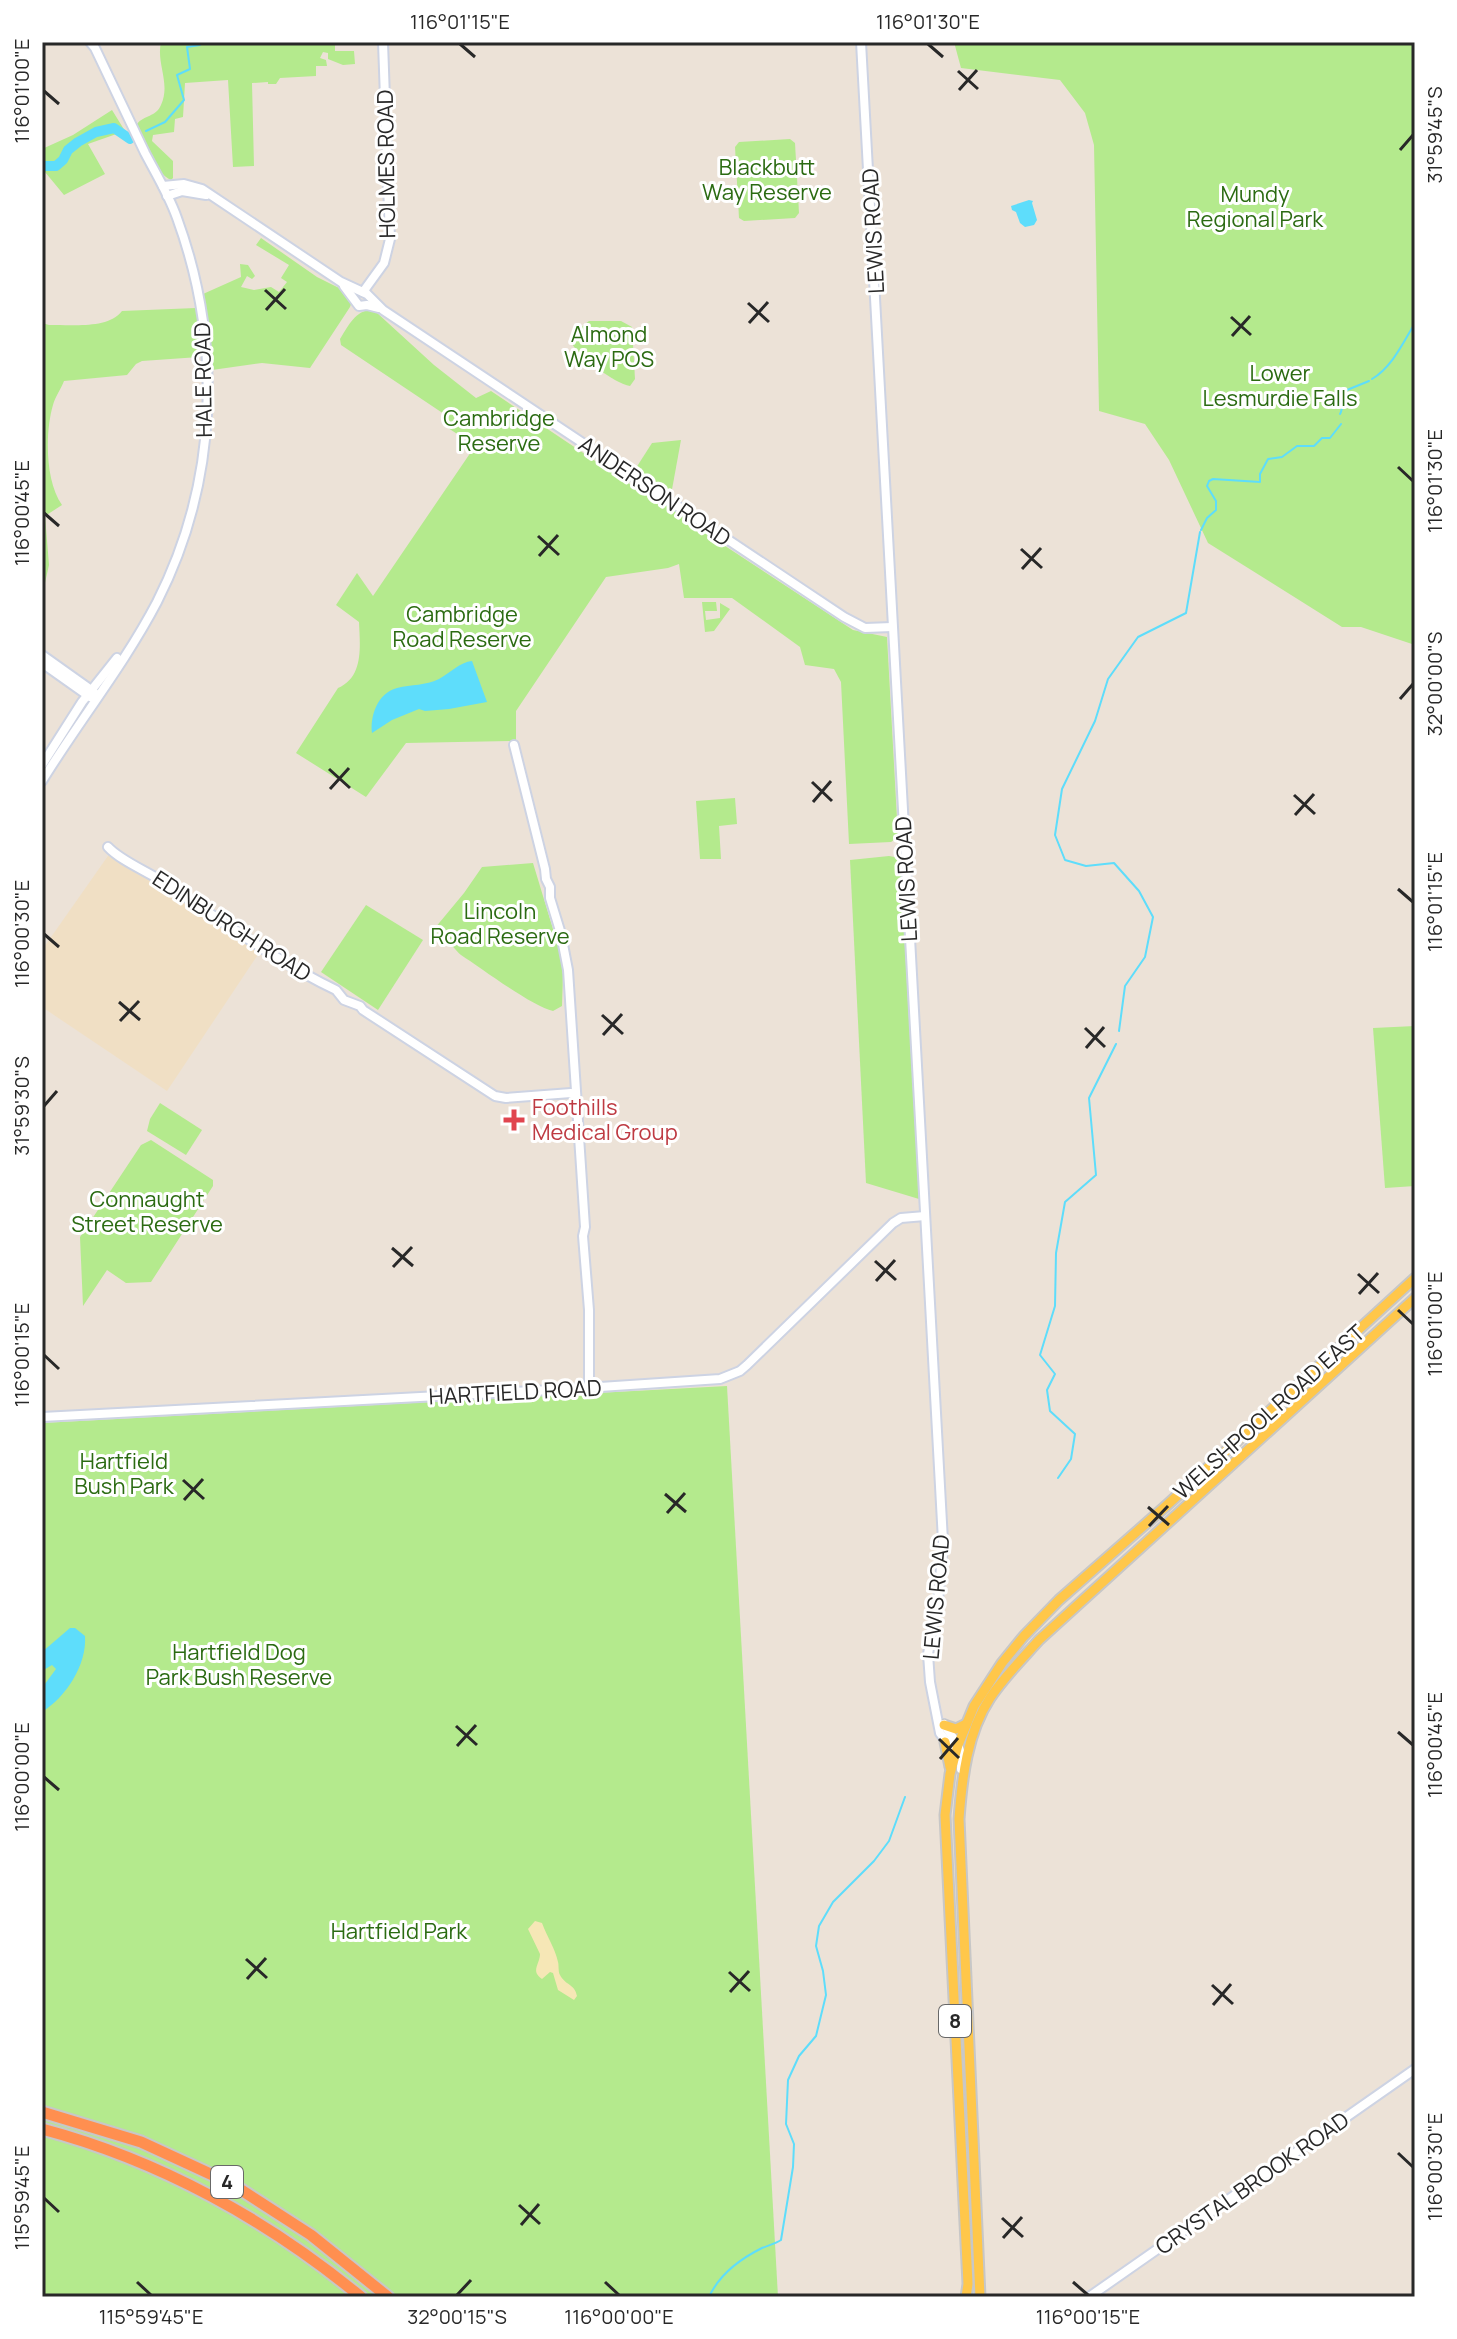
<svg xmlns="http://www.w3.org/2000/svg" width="1457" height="2339" font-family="Manrope,sans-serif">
<rect width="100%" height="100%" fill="#ece2d7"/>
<polygon fill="#f0dfc4" points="110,853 263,947 167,1091 42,1007 42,950"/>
<g fill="#b4ea8d">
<path d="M161,42h174v9h19l1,13 -12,1 -15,-6v-6l-5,-1 -3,6 6,2 1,6h-11v10l-36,2 -4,6h-8v-2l-16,1 2,83 -21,1 -5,-87 -43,3 -2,34 -8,2 -1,13 -21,3 -1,6 21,20v17l-2,2c-15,-6 -28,-41 -34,-56 7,-9 19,-7 24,-19 10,-22 -5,-41 0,-63z"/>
<polygon points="954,42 1415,42 1415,645 1361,627 1342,627 1208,543 1169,460 1145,424 1099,411 1094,145 1085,113 1060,80 961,68"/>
<polygon points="112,110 125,131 88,144 105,174 64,195 45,172 42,173 42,149 73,135"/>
<polygon points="790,139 795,143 799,213 795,218 744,221 739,218 735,147 739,142"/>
<polygon points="261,238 317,277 339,288 351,304 350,307 310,368 262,363 212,370 209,331 203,294 241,277 240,264 248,265 255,276 252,279 247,276 241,287 254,290 271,287 279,292 287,282 281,278 289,265 256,245"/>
<path d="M196,308l5,46 -2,3 -57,4 -6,3 -9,11 -63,6c-3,8 -9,16 -11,24 -8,27 -8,76 9,100l-17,11 4,49 -7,31v-273l7,2c22,-1 58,5 73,-14z"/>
<path d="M368,310l8,2 58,53 42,33 15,-7 146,98 33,18 43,31 140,92 34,7 11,200 -7,5 -42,2 -8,-162 -7,-13 -29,-4 -5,-18 -68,-49h-48l-5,-34 -11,4 -62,9 -90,134v30l-110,2 -40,54 -70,-44 42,-65c26,-11 22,-42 21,-66l-23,-17 21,-32 16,23 100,-147 -2,-6 -23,-15 -1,-12 -106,-71 -1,-6c7,-11 14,-26 28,-29z"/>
<path d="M589,321h32l11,6 3,52 -5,7c-16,-3 -49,-28 -58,-42 2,-11 8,-16 17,-23z"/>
<polygon points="681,440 671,495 636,472 636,468 652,443"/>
<polygon points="702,602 716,602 717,611 705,611 706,620 720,618 720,603 730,609 714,631 705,632"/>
<polygon points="735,798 737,824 719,826 721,859 700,859 696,801"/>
<polygon points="889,856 900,858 919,1199 866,1183 850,860"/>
<path d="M533,863l26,86 4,25 -1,32 -9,5c-20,-4 -72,-43 -92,-56 -5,-4 -8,-10 -14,-13 -6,-3 -11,-4 -17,-8l34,-41 18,-26z"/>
<polygon points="366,905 423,940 378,1010 321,972"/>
<polygon points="1415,1026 1415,1186 1385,1188 1373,1028"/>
<polygon points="160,1103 202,1130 186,1155 147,1131 150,1119"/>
<polygon points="151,1140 213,1180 213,1186 151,1282 126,1283 107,1270 83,1306 80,1237 141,1145"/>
<polygon points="727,1386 778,2297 42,2297 42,1423"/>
</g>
<path fill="#f6e7b6" d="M535,1921l7,2c5,14 13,25 16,39 1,3 0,10 2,13 5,10 15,9 17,21l-3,4 -16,-10 -5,-17 -3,-1 -8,7c-12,-8 -2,-15 -2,-25l-12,-25z"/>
<g fill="#5eddfb">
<polygon points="1029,200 1033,201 1032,203 1037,220 1034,225 1025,227 1020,223 1016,212 1012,210 1011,206"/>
<path d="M472,661l15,41 -38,7 -24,2 -6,-2 -27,11 -20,13c-2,-16 5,-40 25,-45 15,-4 28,-2 42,-9 11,-6 21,-17 33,-18z"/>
<path d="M70,1628h5l10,8c2,29 -19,61 -43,76v-24l14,-19 -4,-4 -10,6v-19z"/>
</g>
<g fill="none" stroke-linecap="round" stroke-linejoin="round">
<g stroke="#5eddfb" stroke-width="2">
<polyline points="146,131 165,122 184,100 177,75 190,69 187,47 200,45 199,42"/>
<path d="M1372,379c20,-12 31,-36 43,-56"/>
<path d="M1340,414c4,-7 1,-16 7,-24l22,-9"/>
<polyline points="1201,530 1207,518 1216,510 1216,501 1207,486 1209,481 1213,479 1260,482 1260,474 1268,459 1282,457 1297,446 1314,446 1322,438 1330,438 1341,424"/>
<polyline points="1119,1031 1125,986 1145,957 1153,917 1139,891 1114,863 1086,866 1065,860 1055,835 1062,789 1095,721 1108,679 1138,637 1186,613 1200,532"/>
<polyline points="1058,1478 1071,1459 1075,1434 1050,1411 1047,1390 1055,1374 1040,1355 1055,1306 1056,1253 1065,1202 1096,1175 1089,1098 1116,1044"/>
<path d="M709,2297c10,-22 31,-38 53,-49 7,-3 13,-4 19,-8l12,-73 1,-23 -8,-20 2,-44 11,-24 17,-20 10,-41 -3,-24 -7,-25 3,-20 14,-24 41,-41 15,-20 16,-44"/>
</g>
<polyline stroke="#5eddfb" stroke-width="10" points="42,166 56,166 63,160 68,150 78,142 96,132 114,128 130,139"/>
<g stroke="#cdd3e3" stroke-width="12">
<g id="secondary">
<polyline points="861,42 943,1541 939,1592 928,1654 930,1682 940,1733 950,1746 958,1745"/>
<polyline points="163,186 184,184 202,189 341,282 367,294 383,310 844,617 865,628 892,627"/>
<polyline points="167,196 182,191 206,195"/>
<polyline points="344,286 359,306 367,305 379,308"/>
<polyline points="363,292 384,263 390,239 383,42"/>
<polyline points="42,655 94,692"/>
<polyline points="42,663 90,697"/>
<polyline points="514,745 545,869 546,879 550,887 550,898 561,934 568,970 585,1227 583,1236 589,1310 589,1388"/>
<polyline points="42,765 82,702 117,658"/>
<path d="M42,781c37,-60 82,-116 115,-179 61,-120 66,-258 20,-384 -8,-23 -21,-44 -32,-65 -17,-35 -33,-70 -50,-105l-5,-6"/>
<path d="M108,847c12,13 36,23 52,33 57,37 115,81 176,110l8,10 16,6 3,4 132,86 11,2 65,-5 5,2"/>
<polyline points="42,1417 570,1389 720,1379 740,1371 747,1365 893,1223 901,1218 925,1216"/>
<path d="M944,1724c11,19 19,20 17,45"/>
<polyline points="1089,2297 1415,2069"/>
</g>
</g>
<g stroke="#c7c7c7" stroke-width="13">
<g id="primary">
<polyline points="944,1725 956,1729 966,1724"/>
<polyline points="945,1742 950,1767"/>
<polyline points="966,2297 968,2284 945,1815 950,1774 958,1745 974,1706 1002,1663 1024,1636 1059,1600 1166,1506 1415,1278"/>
<path d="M980,2297l-21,-478c3,-41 8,-86 31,-121 14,-21 32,-39 49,-58l376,-342"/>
</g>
</g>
<g stroke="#c7c7c7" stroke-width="15">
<g id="highway">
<polyline points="42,2112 141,2142 232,2184 311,2235 388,2297"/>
<path d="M42,2129c117,31 226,91 319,168"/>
</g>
</g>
<use href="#secondary" stroke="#fff" stroke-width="8"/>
<use href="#primary" stroke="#ffc74a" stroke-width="9"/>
<use href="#highway" stroke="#ff8f50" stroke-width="11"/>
</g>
<path fill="none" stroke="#282828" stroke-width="3" d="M460,44l15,13M928,44l15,13M958,71l20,18M959,90l18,-20M44,91l15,13M1400,150l13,-15M265,290l21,19M748,303l21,19M266,310l19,-21M1231,317l20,18M749,323l19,-21M1232,336l18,-20M1398,467l15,14M44,513l15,13M538,536l21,19M1021,549l21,19M539,556l19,-21M1022,569l19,-21M1400,699l13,-15M329,769l21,19M812,782l20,19M330,789l19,-21M1294,795l21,19M813,802l18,-21M1295,815l19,-21M1398,889l15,13M44,934l15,13M119,1002l21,18M602,1015l21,19M120,1021l19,-20M1085,1028l20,19M603,1035l19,-21M1086,1048l18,-21M44,1106l13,-15M392,1248l21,18M875,1261l21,19M393,1267l19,-20M1358,1274l21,19M876,1281l19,-21M1359,1294l19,-21M1398,1310l15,14M44,1355l15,14M183,1480l21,19M665,1494l21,18M184,1500l19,-21M1148,1507l21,18M667,1513l18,-20M1149,1526l19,-20M456,1726l21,19M1398,1732l15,13M939,1739l20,19M457,1746l19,-21M940,1759l18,-21M44,1777l15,13M246,1959l21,19M729,1972l21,19M247,1979l19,-21M1212,1985l21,19M730,1992l19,-21M1213,2005l18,-21M1398,2153l15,14M44,2198l15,14M519,2205l21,19M1002,2218l21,19M521,2225l18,-21M1003,2238l19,-21M137,2282l14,13M605,2282l14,13M1073,2282l15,13M457,2295l14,-15"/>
<path fill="#e0444e" stroke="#fff" stroke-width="3" d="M510 1108h8v8h8v8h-8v8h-8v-8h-8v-8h8z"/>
<g text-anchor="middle" stroke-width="6" stroke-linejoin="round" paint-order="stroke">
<g fill="#fff" stroke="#686868" stroke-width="2">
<rect x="939" y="2005" width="32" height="32" rx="6"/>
<rect x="211" y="2166" width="32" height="32" rx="6"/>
</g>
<g font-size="20" font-weight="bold" fill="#282828">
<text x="955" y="2028">8</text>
<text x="227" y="2189">4</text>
</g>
<g font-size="22" fill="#282828" stroke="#fff">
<text transform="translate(386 164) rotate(-91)" y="8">HOLMES ROAD</text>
<text transform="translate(873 231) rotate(-93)" y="8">LEWIS ROAD</text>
<text transform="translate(203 380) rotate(-91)" y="8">HALE ROAD</text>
<text transform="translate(655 491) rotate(34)" y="8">ANDERSON ROAD</text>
<text transform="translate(906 879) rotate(-93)" y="8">LEWIS ROAD</text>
<text transform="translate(232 926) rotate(33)" y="8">EDINBURGH ROAD</text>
<text transform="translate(515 1392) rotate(-3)" y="8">HARTFIELD ROAD</text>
<text transform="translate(1269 1412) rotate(-42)" y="8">WELSHPOOL ROAD EAST</text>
<text transform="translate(936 1597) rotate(-85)" y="8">LEWIS ROAD</text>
<text transform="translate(1252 2183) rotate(-35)" y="8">CRYSTAL BROOK ROAD</text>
</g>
<g font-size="22" fill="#2b6b12" stroke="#fff">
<text x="767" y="175">Blackbutt<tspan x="767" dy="25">Way Reserve</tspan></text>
<text x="1255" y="202">Mundy<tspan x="1255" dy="25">Regional Park</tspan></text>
<text x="609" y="342">Almond<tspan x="609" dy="25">Way POS</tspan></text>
<text x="1280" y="381">Lower<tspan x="1280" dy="25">Lesmurdie Falls</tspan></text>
<text x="499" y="426">Cambridge<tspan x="499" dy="25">Reserve</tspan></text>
<text x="462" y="622">Cambridge<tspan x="462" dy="25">Road Reserve</tspan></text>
<text x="500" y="919">Lincoln<tspan x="500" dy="25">Road Reserve</tspan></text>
<text x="147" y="1207">Connaught<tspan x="147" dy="25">Street Reserve</tspan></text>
<text x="124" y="1469">Hartfield<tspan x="124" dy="25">Bush Park</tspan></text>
<text x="239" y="1660">Hartfield Dog<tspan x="239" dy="25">Park Bush Reserve</tspan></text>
<text x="399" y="1939">Hartfield Park</text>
</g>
<g font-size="22" fill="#be3a42" stroke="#fff" text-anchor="start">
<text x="532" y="1115">Foothills<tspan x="532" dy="25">Medical Group</tspan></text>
</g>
</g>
<rect width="1457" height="2339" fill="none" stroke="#ffffff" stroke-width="88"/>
<rect x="44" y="44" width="1369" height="2251" fill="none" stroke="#282828" stroke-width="3"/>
<g font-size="20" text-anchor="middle" fill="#282828">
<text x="460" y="29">116°01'15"E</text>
<text x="928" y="29">116°01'30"E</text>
<text transform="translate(22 91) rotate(-90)" y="7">116°01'00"E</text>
<text transform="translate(1435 135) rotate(-90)" y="7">31°59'45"S</text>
<text transform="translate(1435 481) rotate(-90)" y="7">116°01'30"E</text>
<text transform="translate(22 513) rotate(-90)" y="7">116°00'45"E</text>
<text transform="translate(1435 684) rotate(-90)" y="7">32°00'00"S</text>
<text transform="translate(1435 902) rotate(-90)" y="7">116°01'15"E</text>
<text transform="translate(22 934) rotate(-90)" y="7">116°00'30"E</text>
<text transform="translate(22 1106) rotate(-90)" y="7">31°59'30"S</text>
<text transform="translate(1435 1324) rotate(-90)" y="7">116°01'00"E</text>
<text transform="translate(22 1355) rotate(-90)" y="7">116°00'15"E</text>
<text transform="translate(1435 1745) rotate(-90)" y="7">116°00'45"E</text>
<text transform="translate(22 1777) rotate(-90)" y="7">116°00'00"E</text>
<text transform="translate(1435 2167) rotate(-90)" y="7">116°00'30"E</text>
<text transform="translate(22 2198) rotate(-90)" y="7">115°59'45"E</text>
<text x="151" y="2324">115°59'45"E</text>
<text x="457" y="2324">32°00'15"S</text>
<text x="619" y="2324">116°00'00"E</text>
<text x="1088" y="2324">116°00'15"E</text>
</g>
</svg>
